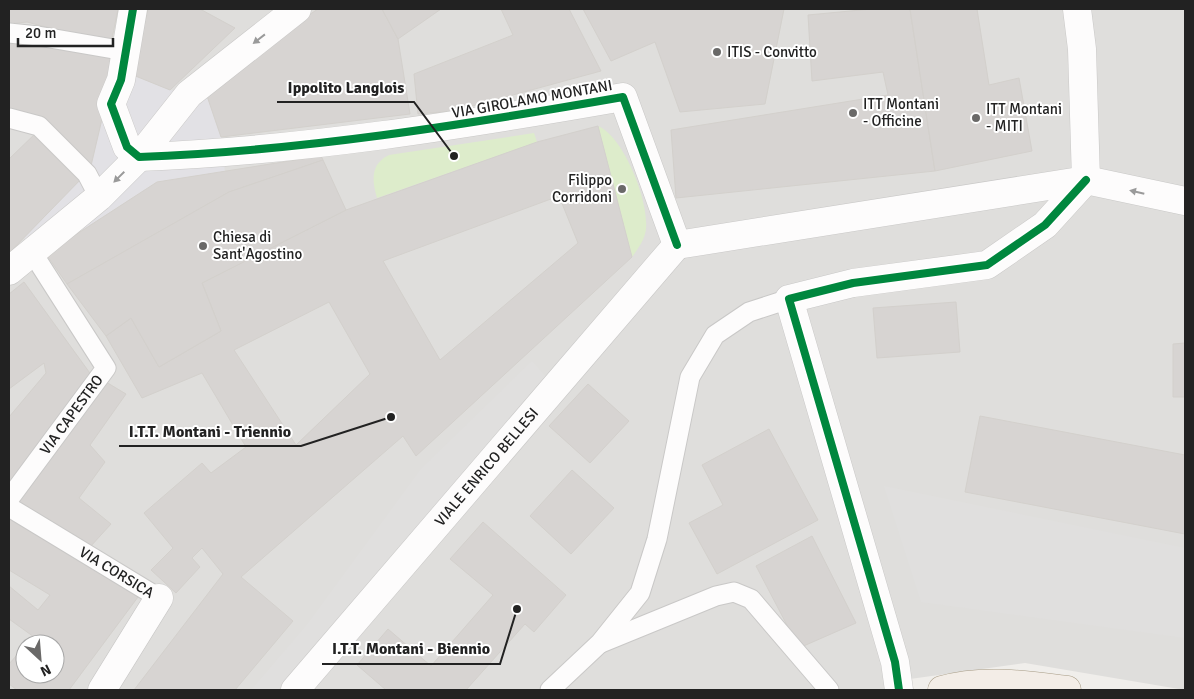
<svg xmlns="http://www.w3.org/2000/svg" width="1194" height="699" font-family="Signika,sans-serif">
<rect width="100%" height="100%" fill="#f0eeeb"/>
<path fill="#dfdedc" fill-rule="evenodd" d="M9,9h1176v681l-160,-27 -115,16 -18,11h-883zM25,644h30v30h-30z"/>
<g fill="#ddeccb">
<path d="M598,126c26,11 51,75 48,103 -1,10 -8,20 -14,28z"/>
<path d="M534,133l3,9 -160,56c-5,-17 -7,-34 12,-43z"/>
</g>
<g fill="#e0dfde">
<polygon points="532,361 546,377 278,690 251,690 306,626 421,469"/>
<polygon points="884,486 1185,548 1185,638 921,602"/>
</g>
<polygon fill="#e2e1e5" points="133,75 170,90 189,94 206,93 221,137 225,172 157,182 46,254 24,238 83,177 109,87"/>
<g fill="#d7d4d2" stroke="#d3d0cc" fill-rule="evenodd">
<polygon points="9,9 118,9 111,44 27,22 9,24"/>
<polygon points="148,9 200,9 235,28 170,90 133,75"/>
<polygon points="318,9 382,9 398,39 410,114 221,137 206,93 277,36"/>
<polygon points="382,9 441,9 398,39"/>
<polygon points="501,9 569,9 601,71 454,111 418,114 414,74 513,35"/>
<polygon points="583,9 784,9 765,104 680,112 655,42 611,61"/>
<polygon points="871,9 910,9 935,171 676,198 671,130 888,95 883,72 812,81 808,15"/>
<polygon points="910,9 977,9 989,85 1019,78 1032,151 935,171"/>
<polygon points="9,41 117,55 90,170 9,115"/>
<path d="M598,126l34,131 -216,199 -13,-20 -162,141 52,44 -58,69h-101l89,-116 -21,-26 -10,10 8,9 -24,26 -25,-23 22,-22 -29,-35 58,-50 9,10 35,-26 -44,-74 -60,25 -36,-62 25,-18 28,49 62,-36 -19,-48 144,-73 191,-68zM559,196l19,47 -138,117 -57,-99zM329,302l41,72 -74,71 -62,-95z"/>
<polygon points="38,131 83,177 9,253 9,159"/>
<polygon points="321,156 323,160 229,192 67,284 46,254 157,182"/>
<polygon points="323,160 346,210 202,283 221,331 159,367 131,318 106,336 67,284 229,192"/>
<polygon points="24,282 92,376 9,488 9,417 46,373 44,363 9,389 9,294"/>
<polygon points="956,302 960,352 877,358 873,308"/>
<polygon points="1185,343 1185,397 1173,397 1173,344"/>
<polygon points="106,382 126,394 90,445 105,462 79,498 111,524 90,547 16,501"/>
<polygon points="588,384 629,421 590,463 549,426"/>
<polygon points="980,416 1185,455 1185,534 965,492"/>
<polygon points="769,429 818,520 717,574 689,523 723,505 702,465"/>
<polygon points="572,470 614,508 571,554 530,516"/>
<polygon points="9,513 138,597 69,690 17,690 9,684 9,664 25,646 25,674 55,674 55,644 27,644 34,637 9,619 9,586 38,610 50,595 9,570"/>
<polygon points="483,522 566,595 534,632 525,624 466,690 386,690 357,665 388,629 431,666 493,595 450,559"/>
<polygon points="812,536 856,623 799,648 756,566"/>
</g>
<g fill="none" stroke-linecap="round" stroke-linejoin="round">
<g stroke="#c9c8c7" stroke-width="21">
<g id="lane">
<polyline points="9,33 38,36 125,51"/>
<polyline points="9,118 39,126 87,174 99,197"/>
<path id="s1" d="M9,499l97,-131 -74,-116"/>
<path id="s2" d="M9,507l150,91"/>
<polyline points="601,643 716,596 734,592 751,599 829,690"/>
<polyline points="550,690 600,643 640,593 657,539 690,377 715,335 749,312 789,299"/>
</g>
</g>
<g stroke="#c9c8c7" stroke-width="29">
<g id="street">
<path d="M133,9l-12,71 -10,24 16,43 12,10c163,-6 324,-32 484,-60l54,148"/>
<polyline points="1077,9 1082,49 1086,180"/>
<polyline points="677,245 1086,180 1185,201"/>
<polyline points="9,271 99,197 139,157 189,94 297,9"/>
<polyline points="102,690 159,598"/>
<path id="s3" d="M295,690l382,-445"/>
<polyline points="899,690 895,662 789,299 853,283 987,265 1045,225 1086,180"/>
</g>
</g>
<g stroke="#a79c86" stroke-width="29">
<path id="primary" d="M942,690c41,-12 84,-5 125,0"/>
</g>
<use href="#lane" stroke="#fdfcfc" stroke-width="19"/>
<use href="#street" stroke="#fdfcfc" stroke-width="28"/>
<use href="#primary" stroke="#f3ede7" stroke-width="28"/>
<g stroke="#fff" stroke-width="11">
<g id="cycleway">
<path d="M133,9l-12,71 -10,24 16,43 12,10c163,-6 324,-32 484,-60l54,148"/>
<polyline points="899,690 895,662 789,299 853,283 987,265 1045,225 1086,180"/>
</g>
</g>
<use href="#cycleway" stroke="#00873e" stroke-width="8"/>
</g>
<defs><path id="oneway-solid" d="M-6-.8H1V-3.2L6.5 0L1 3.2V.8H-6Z" transform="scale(1.25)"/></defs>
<g fill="#9a9a9a">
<use href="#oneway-solid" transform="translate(259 39) rotate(142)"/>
<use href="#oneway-solid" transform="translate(119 177) rotate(135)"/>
<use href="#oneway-solid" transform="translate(1137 192) rotate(-167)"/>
</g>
<g fill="#6a6968" stroke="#fff" stroke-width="2">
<circle cx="717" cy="52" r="5"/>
<circle cx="853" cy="113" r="5"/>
<circle cx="976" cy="118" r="5"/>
<circle cx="622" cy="189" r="5"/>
<circle cx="203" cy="246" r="5"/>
</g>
<g text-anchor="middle" stroke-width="4" stroke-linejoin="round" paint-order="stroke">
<g font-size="15" fill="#222" stroke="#fff" text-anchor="start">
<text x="727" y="57">ITIS - Convitto</text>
<text x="863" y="109">ITT Montani<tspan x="863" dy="17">- Officine</tspan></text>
<text x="986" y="114">ITT Montani<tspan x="986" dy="17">- MITI</tspan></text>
<text x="612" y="185" text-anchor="end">Filippo<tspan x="612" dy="17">Corridoni</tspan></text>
<text x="213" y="242">Chiesa di<tspan x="213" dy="17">Sant'Agostino</tspan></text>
</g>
<g font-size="15" fill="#222" stroke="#fff">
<text transform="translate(532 99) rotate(-10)" y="5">VIA GIROLAMO MONTANI</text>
<text dy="5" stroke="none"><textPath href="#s1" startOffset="105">VIA CAPESTRO</textPath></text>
<text dy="5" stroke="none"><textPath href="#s3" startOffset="294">VIALE ENRICO BELLESI</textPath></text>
<text dy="5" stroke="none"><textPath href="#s2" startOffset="126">VIA CORSICA</textPath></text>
</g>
</g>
<path fill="none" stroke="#222" stroke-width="2" d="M454 156L414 102H277M391 417L301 446H119M517 609L500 664H322"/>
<g fill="#222" stroke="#fff" stroke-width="2">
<circle cx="454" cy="156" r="5"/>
<circle cx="391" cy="417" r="5"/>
<circle cx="517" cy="609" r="5"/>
</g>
<g font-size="16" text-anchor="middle" font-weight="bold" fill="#222" stroke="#fff" stroke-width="4" stroke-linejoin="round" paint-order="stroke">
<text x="346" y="93">Ippolito Langlois</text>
<text x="210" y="437">I.T.T. Montani - Triennio</text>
<text x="411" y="654">I.T.T. Montani - Biennio</text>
</g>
<rect width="1194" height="699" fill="none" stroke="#222222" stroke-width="20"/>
<g transform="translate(40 659) rotate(154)"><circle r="24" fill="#ffffff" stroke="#a7a7a7"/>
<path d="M0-4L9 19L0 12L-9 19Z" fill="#6a6968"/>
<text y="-8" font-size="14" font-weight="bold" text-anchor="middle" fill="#222222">N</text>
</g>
<path d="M18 38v8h95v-8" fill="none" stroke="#222222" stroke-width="2.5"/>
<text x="25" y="38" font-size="15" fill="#222222" stroke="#ffffff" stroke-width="4" paint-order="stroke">20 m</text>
</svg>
